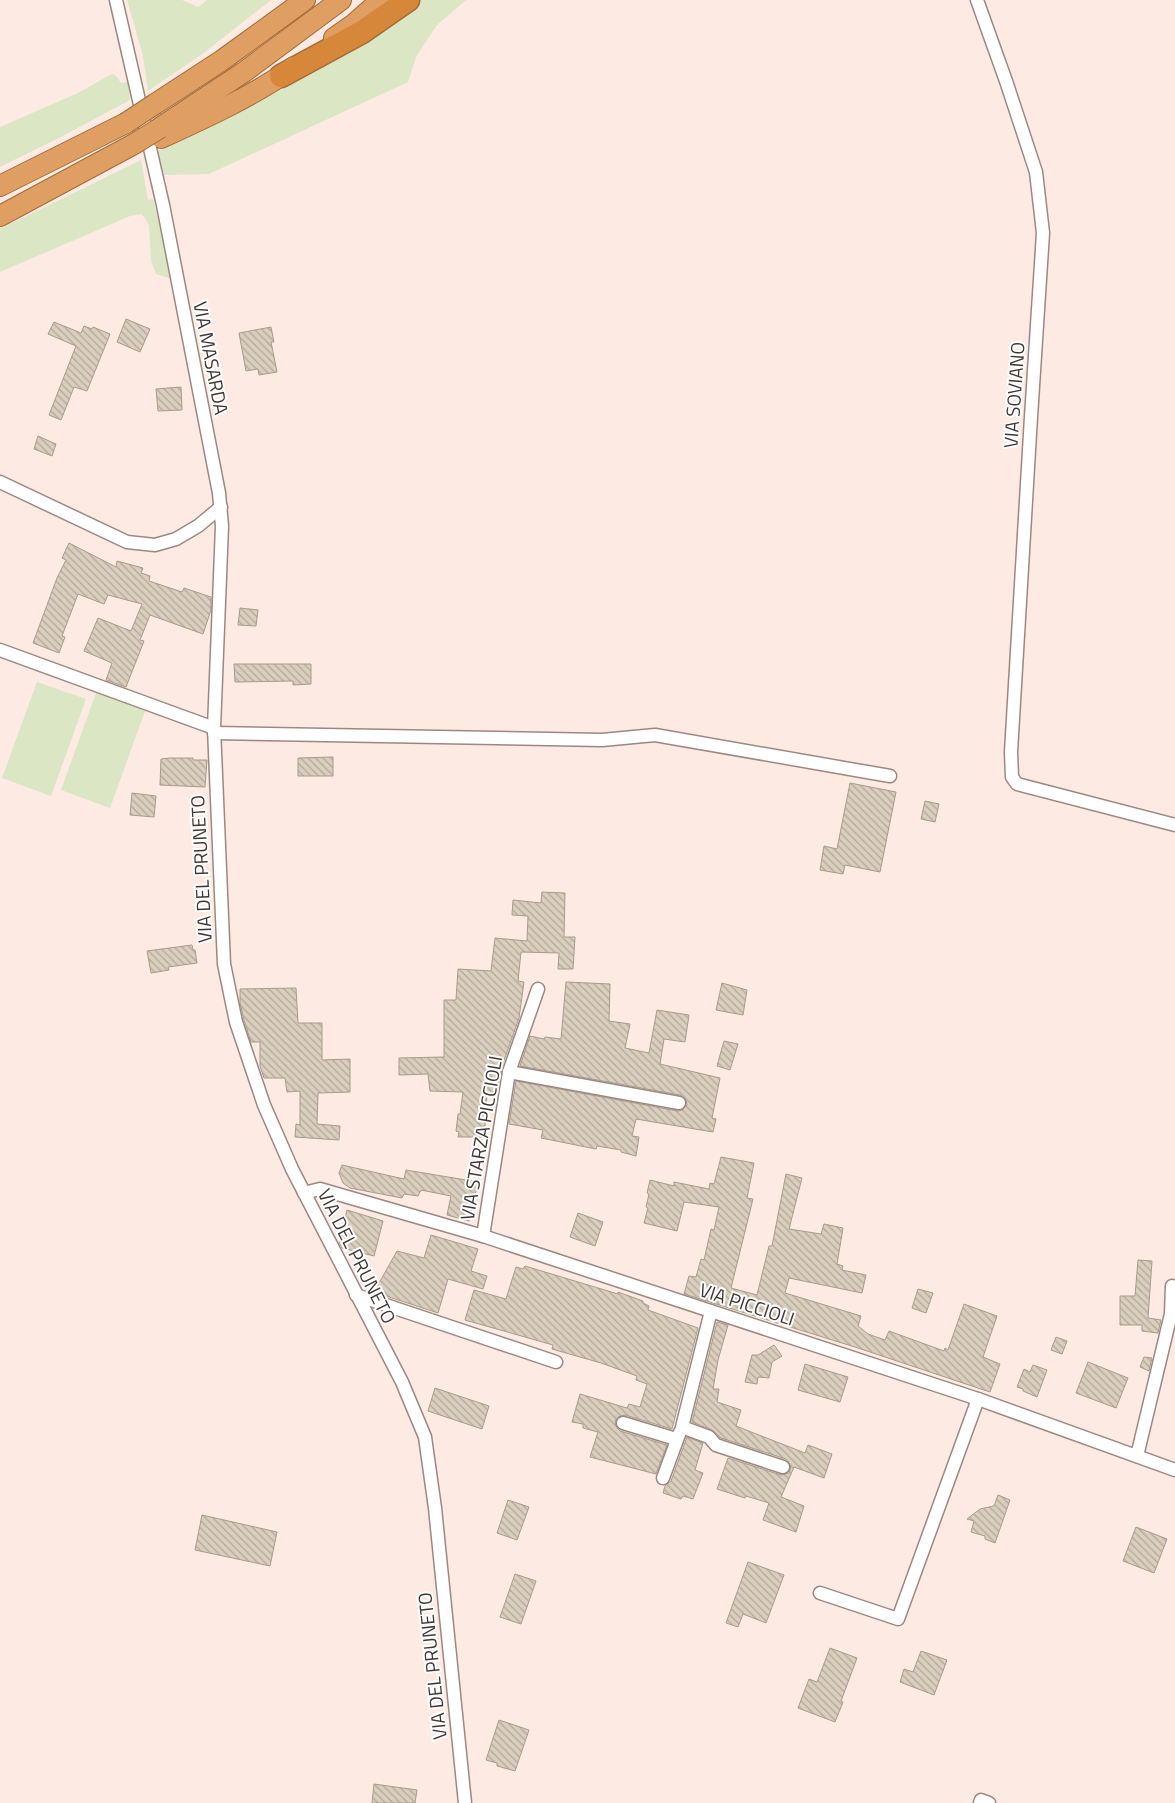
<svg xmlns="http://www.w3.org/2000/svg" width="1175" height="1803" font-family="'Titillium Web',sans-serif">
<defs>
<pattern id="building-back-hatch" width="6" height="6" patternUnits="userSpaceOnUse" patternTransform="scale(1.25)"><rect width="6" height="6" fill="#dacebd"/><path d="M-1 5l2 2M0 0l6 6M5-1l2 2" fill="none" stroke="#b2a89a"/></pattern>
</defs>
<rect width="100%" height="100%" fill="#fceae3"/>
<g fill="#dbe6c4">
<polygon points="127,0 182,0 198,7 207,0 271,0 205,52 148,91 143,56"/>
<polygon points="420,0 466,0 437,25 416,57 408,82 209,174 164,175 158,151 227,116 376,32"/>
<polygon points="112,74 116,76 121,83 128,82 130,100 59,138 0,167 0,127 78,93"/>
<polygon points="141,160 148,200 153,199 166,247 172,279 156,274 151,261 149,225 142,214 130,216 0,272 0,229"/>
<polygon points="37,682 86,699 51,796 2,778"/>
<polygon points="96,693 145,711 110,808 61,790"/>
</g>
<g fill="url(#building-back-hatch)" stroke="#a79c8b">
<polygon points="126,319 150,329 140,352 117,342"/>
<polygon points="54,322 81,333 84,326 92,329 93,327 110,334 87,391 74,387 61,420 49,415 76,346 48,334"/>
<polygon points="271,327 274,342 271,342 277,372 259,375 258,369 246,371 239,333"/>
<polygon points="181,387 182,410 158,411 156,389"/>
<polygon points="38,436 56,444 52,456 34,449"/>
<polygon points="69,543 116,567 117,561 143,568 141,573 150,576 149,581 182,592 184,588 211,597 211,610 203,634 150,615 140,640 144,641 126,687 106,680 112,663 84,651 98,618 131,631 142,604 108,595 104,604 78,594 62,636 65,637 59,653 33,643 57,578 66,560 62,558"/>
<polygon points="240,608 258,610 256,626 238,625"/>
<polygon points="234,664 311,664 311,684 293,685 293,681 235,682"/>
<polygon points="333,757 333,776 298,776 298,758"/>
<polygon points="170,758 193,758 193,760 207,760 205,787 160,785 161,759"/>
<polygon points="850,783 896,792 880,872 845,865 843,874 820,870 824,846 837,849"/>
<polygon points="132,793 156,796 154,817 130,815"/>
<polygon points="925,801 939,804 935,822 921,819"/>
<polygon points="542,892 565,893 564,937 575,937 573,969 558,969 559,953 521,952 518,981 524,982 519,1018 501,1069 497,1094 487,1093 485,1126 483,1126 482,1137 458,1137 459,1132 456,1131 458,1114 460,1114 463,1092 430,1091 428,1074 399,1075 399,1058 444,1057 444,1000 456,1000 458,969 491,971 495,938 527,941 528,916 512,915 513,900 541,903"/>
<polygon points="192,945 193,950 195,950 197,963 168,967 169,970 151,973 147,951"/>
<polygon points="566,982 610,984 609,1021 630,1024 625,1048 649,1053 657,1010 689,1015 685,1042 664,1039 660,1064 720,1078 712,1118 716,1119 713,1132 636,1119 632,1136 639,1137 636,1156 621,1152 621,1150 597,1146 596,1149 541,1138 543,1130 509,1124 516,1081 678,1111 682,1110 687,1105 686,1100 680,1095 520,1066 530,1036 544,1039 545,1037 561,1039"/>
<polygon points="722,983 747,990 743,1015 716,1010"/>
<polygon points="296,988 298,1023 322,1023 322,1060 350,1059 350,1092 318,1093 317,1124 340,1126 339,1140 295,1137 296,1124 300,1125 300,1091 287,1092 285,1078 264,1078 260,1066 260,1042 251,1042 244,1020 240,1003 240,989"/>
<polygon points="724,1041 738,1044 730,1070 717,1066"/>
<polygon points="721,1157 754,1163 747,1198 753,1199 731,1288 757,1295 769,1246 772,1246 786,1174 802,1178 789,1229 821,1234 824,1224 843,1228 837,1264 843,1266 842,1270 866,1275 862,1293 789,1278 785,1293 861,1316 858,1326 868,1334 885,1340 889,1331 944,1351 945,1348 948,1350 964,1304 997,1316 983,1357 1000,1364 990,1392 858,1348 684,1294 689,1276 696,1277 701,1259 704,1260 711,1229 714,1230 719,1207 684,1202 677,1231 644,1223 648,1208 646,1207 649,1194 647,1193 650,1180 674,1186 674,1182 709,1189 710,1183 714,1184"/>
<polygon points="342,1165 404,1179 406,1170 478,1182 469,1221 447,1215 451,1196 421,1190 418,1196 404,1194 402,1198 350,1188 343,1183 339,1173"/>
<polygon points="347,1210 383,1221 374,1256 342,1248 339,1243"/>
<polygon points="578,1213 603,1222 595,1246 570,1237"/>
<polygon points="431,1235 478,1249 471,1271 487,1276 483,1289 448,1279 438,1313 374,1292 397,1251 424,1258"/>
<polygon points="1138,1260 1152,1261 1148,1318 1161,1320 1158,1333 1142,1331 1142,1325 1120,1325 1120,1296 1135,1296"/>
<polygon points="525,1266 618,1294 618,1292 643,1301 643,1303 649,1306 648,1310 698,1328 672,1429 625,1415 618,1417 615,1421 617,1428 620,1431 667,1445 656,1474 590,1457 598,1432 583,1428 583,1424 572,1422 580,1394 627,1408 629,1404 640,1407 647,1384 636,1380 637,1376 601,1363 552,1349 553,1345 465,1320 474,1290 506,1299 516,1267 523,1269"/>
<polygon points="918,1289 933,1293 926,1313 912,1308"/>
<polygon points="717,1322 728,1325 718,1360 713,1389 719,1389 717,1402 741,1410 736,1426 805,1453 808,1445 832,1454 824,1478 794,1467 781,1497 804,1506 796,1532 763,1520 769,1503 746,1496 745,1498 717,1489 728,1458 781,1475 789,1473 791,1466 786,1459 721,1438 712,1430 692,1422"/>
<polygon points="1056,1337 1067,1341 1062,1354 1051,1350"/>
<polygon points="774,1345 782,1356 772,1362 769,1378 758,1377 757,1384 745,1382 752,1355 758,1355"/>
<polygon points="1144,1357 1152,1358 1149,1371 1140,1367"/>
<polygon points="1088,1362 1128,1378 1116,1408 1076,1393"/>
<polygon points="805,1364 848,1377 840,1402 798,1390"/>
<polygon points="1033,1365 1047,1370 1037,1397 1023,1391 1023,1389 1017,1387 1024,1369 1030,1372"/>
<polygon points="435,1388 489,1406 482,1429 428,1411"/>
<polygon points="687,1437 703,1443 695,1470 703,1473 693,1499 683,1496 681,1499 663,1493 665,1486 671,1481"/>
<polygon points="998,1495 1010,1500 995,1543 985,1539 985,1536 971,1532 974,1521 967,1519 980,1509 994,1506"/>
<polygon points="508,1500 529,1507 517,1540 497,1533"/>
<polygon points="202,1515 277,1532 270,1566 195,1550"/>
<polygon points="1136,1527 1167,1539 1154,1573 1123,1561"/>
<polygon points="748,1562 784,1575 766,1623 743,1614 738,1627 726,1623"/>
<polygon points="515,1574 536,1581 521,1624 500,1617"/>
<polygon points="830,1648 857,1658 841,1701 843,1702 835,1722 798,1708 809,1679 817,1682"/>
<polygon points="921,1651 947,1660 934,1695 900,1682 904,1669 913,1672"/>
<polygon points="499,1720 529,1730 515,1771 497,1766 497,1763 486,1760"/>
<polygon points="374,1784 417,1790 415,1803 372,1803"/>
</g>
<g fill="none" stroke-linecap="round" stroke-linejoin="round">
<g stroke="#9d8881" stroke-width="15">
<g id="minor">
<polyline points="116,0 163,205 219,493 222,526 214,728 224,964 236,1022 264,1105 292,1169 402,1382 425,1437 435,1508 465,1803"/>
<polyline points="977,0 1006,81 1036,172 1043,233 1031,417 1011,752 1012,777 1017,784 1175,825"/>
<polyline points="0,482 127,542 155,545 176,539 198,526 221,507"/>
<polyline points="0,650 214,728"/>
<polyline points="214,733 602,740 655,735 890,776"/>
<polyline points="509,1072 679,1103"/>
<polyline points="304,1193 320,1189 483,1236 978,1399 1175,1470"/>
<polyline points="483,1236 509,1072 538,989"/>
<polyline points="356,1295 556,1362"/>
<polyline points="711,1311 682,1427 709,1437 716,1445 783,1467"/>
<polyline points="623,1423 676,1439"/>
<polyline points="1137,1456 1171,1314 1172,1286"/>
<polyline points="663,1478 680,1432"/>
<polyline points="820,1593 898,1619 978,1399"/>
<polyline points="980,1803 981,1800 989,1803"/>
</g>
</g>
<g stroke="#a26b38" stroke-width="22">
<g id="trunk">
<polyline points="334,38 354,24 381,0"/>
<polyline points="155,104 221,61 305,0"/>
<polyline points="161,127 244,72 341,0"/>
<path d="M161,138c46,-21 92,-42 133,-71"/>
<polyline points="0,186 126,123"/>
<polyline points="0,216 134,144"/>
</g>
</g>
<g stroke="#a26b38" stroke-width="25">
<polyline id="motorway" points="281,76 362,32 408,0"/>
</g>
<use href="#minor" stroke="#fff" stroke-width="12"/>
<use href="#trunk" stroke="#df9f62" stroke-width="20"/>
<use href="#motorway" stroke="#d7873a" stroke-width="22"/>
<g stroke="#a26b38" stroke-width="22" stroke-linecap="butt">
<g id="trunk-bridge">
<polyline points="126,123 155,104"/>
<polyline points="134,144 160,128"/>
</g>
</g>
<use href="#trunk-bridge" stroke="#df9f62" stroke-width="20"/>
</g>
<g text-anchor="middle" stroke-width="4" stroke-linejoin="round" paint-order="stroke">
<g font-size="19" fill="#403734" stroke="#fff">
<text transform="translate(211 358) rotate(79)" y="7">VIA MASARDA</text>
<text transform="translate(1014 395) rotate(-86)" y="7">VIA SOVIANO</text>
<text transform="translate(201 869) rotate(-93)" y="7">VIA DEL PRUNETO</text>
<text transform="translate(481 1138) rotate(-80)" y="7">VIA STARZA PICCIOLI</text>
<text transform="translate(357 1256) rotate(63)" y="7">VIA DEL PRUNETO</text>
<text transform="translate(747 1304) rotate(18)" y="7">VIA PICCIOLI</text>
<text transform="translate(432 1666) rotate(-96)" y="7">VIA DEL PRUNETO</text>
</g>
</g>
</svg>
